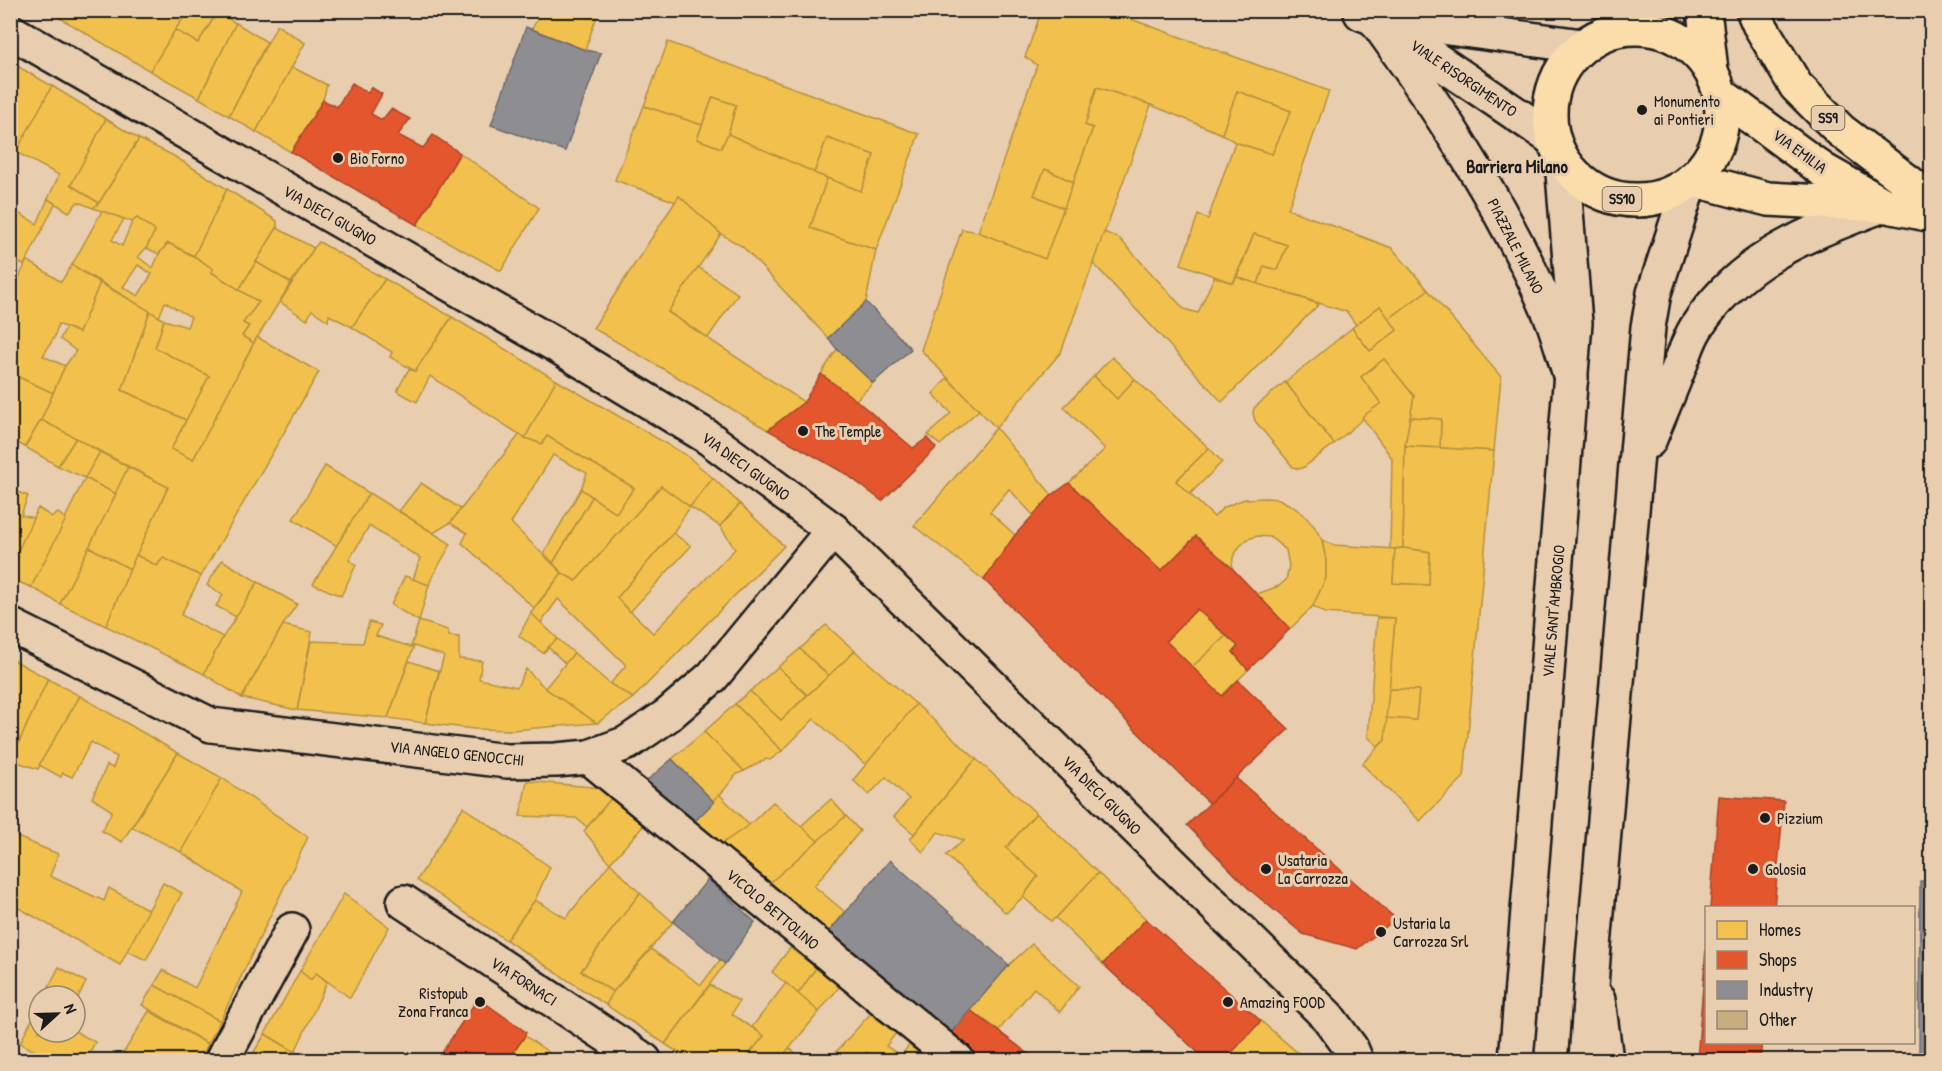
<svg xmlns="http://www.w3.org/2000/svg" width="1942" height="1071" font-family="'Patrick Hand',sans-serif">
<rect width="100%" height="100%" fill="#e8cdaf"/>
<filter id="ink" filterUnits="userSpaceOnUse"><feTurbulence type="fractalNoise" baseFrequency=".0167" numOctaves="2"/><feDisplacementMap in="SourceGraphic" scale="12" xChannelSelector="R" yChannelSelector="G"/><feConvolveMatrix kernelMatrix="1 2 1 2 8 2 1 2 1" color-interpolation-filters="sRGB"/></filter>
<g filter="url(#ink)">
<g fill="#f2c14e" stroke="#b2903f" stroke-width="1.5" fill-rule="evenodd">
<polygon points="46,10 64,10 60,18"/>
<polygon points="64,10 186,10 188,12 150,71 60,18"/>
<polygon points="189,10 212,10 217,13 198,43 175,30"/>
<polygon points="542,10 599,10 585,50 532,29"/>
<polygon points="1042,10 1106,10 1329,91 1288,209 1392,248 1428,290 1389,319 1380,306 1356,325 1347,312 1258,284 1264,266 1277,270 1287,245 1254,234 1233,283 1181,264 1198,215 1208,219 1235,142 1272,154 1291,111 1237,91 1222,134 1151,105 1097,87 1085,125 1093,128 1073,182 1045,169 1034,195 1064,208 1045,259 978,232 1037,65 1025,57"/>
<polygon points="217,13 236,23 199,98 150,71 175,30 198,43"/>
<polygon points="236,23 267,42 229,116 199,98"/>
<polygon points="277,25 305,43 256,132 229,116"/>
<polygon points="668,42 919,134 876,250 810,228 827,178 861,191 874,155 827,138 814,173 728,134 736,105 713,97 702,125 644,106"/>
<polygon points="10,62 52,86 10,164"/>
<polygon points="292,67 327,85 323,100 291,152 256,132"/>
<polygon points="52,86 106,119 71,185 99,203 93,208 78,202 69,212 48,199 59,175 16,152"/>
<polygon points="1097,87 1151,105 1061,352 996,428 921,350 962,229 978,232 1045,259 1093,128 1085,125"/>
<polygon points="1237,91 1291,111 1272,154 1235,142 1222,134"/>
<polygon points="713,97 736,105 728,134 721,148 697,139"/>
<polygon points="644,106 702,125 697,139 721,148 728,134 827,178 810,228 876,250 866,302 828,338 743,247 721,234 679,196 676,202 615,180"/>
<polygon points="106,119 139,139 99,203 71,185"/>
<polygon points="827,138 874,155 861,191 814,173"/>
<polygon points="139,139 172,155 227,189 194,256 168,243 159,254 146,248 155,231 137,218 132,222 93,208 99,203"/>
<polygon points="460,153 539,208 501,271 417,225"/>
<polygon points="1045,169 1073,182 1064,208 1034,195"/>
<polygon points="227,189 277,221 277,228 239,290 211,272 213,269 194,256"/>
<polygon points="679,196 721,234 668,312 804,402 768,430 593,328"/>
<polygon points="48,199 55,204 27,260 24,265 10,259 10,208 37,224"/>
<path d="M102,211l22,8 -12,21 10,6 10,-24 5,-4 18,13 -9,17 -8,9 15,11 6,-14 9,-11 29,15 16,11 -2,3 48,30 -16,21 6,3 -7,10 12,7 -61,117 -22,-11 38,-73 -54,-28 9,-28 23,7 4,-10 -26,-15 -6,15 -87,-52zM138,265l14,9 -14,22 -15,-9z"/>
<polygon points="277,228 314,248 291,283 256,262"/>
<polygon points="1104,232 1120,239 1184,309 1198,313 1214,277 1233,283 1237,277 1319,304 1222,402 1093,263"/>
<polygon points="1254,234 1287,245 1277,270 1264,266 1258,284 1237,277"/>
<polygon points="319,242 385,279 352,327 329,315 328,321 312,310 307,320 280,302 314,248"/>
<polygon points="27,260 61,282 72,265 100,283 79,333 58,324 55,336 43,356 65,366 53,393 10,373 10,298"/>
<polygon points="256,262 291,283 254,343 242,336 249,326 243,323 259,302 239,290"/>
<polygon points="698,267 738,294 708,338 668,312"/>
<polygon points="385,279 452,317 415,371 390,357 392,352 352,327"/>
<polygon points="100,283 150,311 122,390 186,420 171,449 193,460 257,337 319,372 201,576 163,558 157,566 136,555 168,487 41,420 65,366 76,351 60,339 66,327 79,333"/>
<polygon points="1428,290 1501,377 1494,451 1440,448 1441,419 1410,417 1414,396 1384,359 1361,377 1381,403 1334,444 1285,382 1352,328 1370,351 1397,330 1389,319"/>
<polygon points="1380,306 1397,330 1370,351 1352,328"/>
<polygon points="150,311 164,320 155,348 209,376 186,420 122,390"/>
<polygon points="452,317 556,380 525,438 430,376 417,402 397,391 409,369 415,371"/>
<polygon points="837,349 873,383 856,400 821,374"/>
<polygon points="1112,357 1135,379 1117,399 1094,376"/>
<polygon points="1384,359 1414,396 1405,446 1403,548 1390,549 1392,458 1362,417 1381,403 1361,377"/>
<polygon points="10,373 53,393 41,420 25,447 10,439"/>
<polygon points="1094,376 1117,399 1135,379 1209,448 1176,481 1214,517 1223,508 1234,503 1245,499 1265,498 1279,499 1292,506 1303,514 1314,526 1322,540 1326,560 1326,578 1313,606 1290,629 1257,594 1279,586 1286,580 1289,566 1286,550 1270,537 1257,536 1248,539 1240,546 1233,557 1232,568 1196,536 1161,571 1069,483 1105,449 1064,407"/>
<polygon points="947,378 979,410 940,445 928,435 951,413 933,394"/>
<polygon points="556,380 686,455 713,478 690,507 661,486 576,581 562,573 553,563 592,497 616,513 634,488 547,436 542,444 525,438"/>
<polygon points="1285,382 1334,444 1304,467 1299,469 1293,467 1255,421 1253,413 1254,408"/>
<polygon points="1410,417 1441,419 1440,448 1405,446"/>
<polygon points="41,420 76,438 58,466 25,447"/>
<polygon points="996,428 1052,495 1033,515 1009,489 990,512 1015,535 984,580 914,526"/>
<polygon points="520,434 525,438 542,444 547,436 634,488 616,513 581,489 587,473 553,455 511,523 562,573 534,608 462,543 467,533 450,523"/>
<polygon points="76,438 100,452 85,478 58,466"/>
<polygon points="1405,446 1494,451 1464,777 1420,821 1362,764 1385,740 1386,718 1416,720 1419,690 1389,689 1395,618 1325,613 1313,606 1326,578 1326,560 1322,540 1334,545 1395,549 1393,583 1429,585 1430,552 1403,548"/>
<polygon points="1209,448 1222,462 1190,494 1176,481"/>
<polygon points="100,452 128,467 116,494 85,478"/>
<polygon points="325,466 369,493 337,546 293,519"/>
<polygon points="128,467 168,487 130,569 89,547"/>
<polygon points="85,478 116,494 60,604 31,587"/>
<polygon points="713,478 740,504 720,526 690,507"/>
<polygon points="421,483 461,509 450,523 433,533 399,511"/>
<polygon points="661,486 690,507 673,533 617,598 653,633 735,549 720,526 740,504 784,546 633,698 610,684 626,665 558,599 540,624 531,613 562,573 576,581"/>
<polygon points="10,489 28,496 21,515 34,518 10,568"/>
<polygon points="581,489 592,497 553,563 544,553"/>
<polygon points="369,493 451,544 432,577 429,585 413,580 420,558 369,526 349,560 356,565 341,596 313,584"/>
<polygon points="38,508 52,517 58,513 66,519 31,587 10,579 10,568"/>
<polygon points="673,533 691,546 630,612 617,598"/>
<polygon points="89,547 130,569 106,626 60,604"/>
<polygon points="1403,548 1430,552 1429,585 1393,583 1395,549"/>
<polygon points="136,555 157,566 163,558 201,576 181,615 223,637 204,674 106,626"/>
<polygon points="222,560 258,582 236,617 216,606 223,595 207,585"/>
<polygon points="405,576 429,585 419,621 391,605"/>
<polygon points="258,582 297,604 283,625 242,698 204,674 223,637"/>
<polygon points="1197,609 1226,636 1192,667 1166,641"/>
<polygon points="531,613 558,639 543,653 519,636"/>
<polygon points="1377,618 1395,618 1385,740 1378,746 1368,737"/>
<polygon points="419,621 448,630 449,636 459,637 459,659 482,661 479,679 517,687 526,669 545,688 597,723 512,730 474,729 425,723 444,656 414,646 411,647"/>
<polygon points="369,622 381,625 376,636 411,647 414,646 388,718 297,710 311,641 363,643"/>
<polygon points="283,625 312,632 297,710 242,698"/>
<polygon points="826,625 855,651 829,676 800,649"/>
<polygon points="1226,636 1238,646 1233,652 1248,670 1222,696 1192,667"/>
<polygon points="558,639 574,653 566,664 548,647"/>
<polygon points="800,649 829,676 807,695 778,667"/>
<polygon points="855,651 916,704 866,765 814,719 782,751 735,704 750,691 781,720"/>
<polygon points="574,653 610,684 633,698 597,723 545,688"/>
<polygon points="10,658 48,679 11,760 10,759"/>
<polygon points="409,661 439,671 425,723 388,718"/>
<polygon points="778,667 807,695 781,720 750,691"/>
<polygon points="48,679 80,696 38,769 11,760"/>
<polygon points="1389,689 1419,690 1416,720 1386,718"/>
<polygon points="80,696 178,753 122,842 102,831 112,811 92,798 107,765 113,768 117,757 91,742 72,777 63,773 61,777 39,765"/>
<polygon points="735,704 782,751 770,760 766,759 744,771 704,732"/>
<polygon points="916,704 976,759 914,834 894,817 909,799 886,777 869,795 853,780"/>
<polygon points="704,732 744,771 737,774 714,802 672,759"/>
<polygon points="178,753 222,778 181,852 132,827"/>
<polygon points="976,759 1036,813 1006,848 1038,876 1023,897 1006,913 946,855 964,840 938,832 923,852 910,839"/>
<polygon points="222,778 308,837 220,1021 154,985 163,970 195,988 242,892 181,852"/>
<polygon points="527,781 602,788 614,795 587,827 576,818 520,816"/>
<polygon points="719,794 749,825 717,847 691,825"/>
<polygon points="614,795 646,823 610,863 584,831"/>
<polygon points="831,799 846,816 818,841 800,827"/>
<polygon points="773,802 818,841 764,888 717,847 749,825"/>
<polygon points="463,807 550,867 535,900 506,940 417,880"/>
<polygon points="1036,813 1098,873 1056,918 1051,921 1023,897 1038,876 1006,848"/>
<polygon points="846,816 860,831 814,886 845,912 823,939 764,888"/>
<polygon points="10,834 58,854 50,876 104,901 109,888 149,910 120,965 10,903"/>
<polygon points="610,863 640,893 581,971 613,992 606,1005 506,940 535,900 566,918"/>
<polygon points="1098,873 1146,919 1103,964 1056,918"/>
<polygon points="163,883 182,893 146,960 127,951"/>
<polygon points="640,893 673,922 613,992 581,971"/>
<polygon points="344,894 389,927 350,998 316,973 311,980 300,971"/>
<polygon points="1032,944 1079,986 1060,1012 1034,988 999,1030 970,1010 1009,965"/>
<polygon points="790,948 816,968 798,994 772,972"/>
<polygon points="651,949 701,985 720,960 725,964 665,1044 606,1005 613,992"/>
<polygon points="59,967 86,982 75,1003 75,996 44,996"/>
<polygon points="816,968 840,986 819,1012 798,994"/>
<polygon points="300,971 311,980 316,973 327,982 295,1052 265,1034"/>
<polygon points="786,983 819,1012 780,1060 744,1060 764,1036 752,1027"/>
<polygon points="154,985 220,1021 208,1044 142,1005"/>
<polygon points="710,985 739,1001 732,1014 764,1036 744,1060 690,1060 665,1044"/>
<polygon points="39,1006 39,1032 75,1031 95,1042 86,1060 51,1060 20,1043"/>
<polygon points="149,1011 208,1044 199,1060 129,1060 131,1058 124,1052"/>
<polygon points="870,1014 896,1033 886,1046 901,1056 898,1060 894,1060 883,1053 876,1059 867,1052 861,1060 829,1060"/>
<polygon points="1261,1021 1306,1060 1225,1060"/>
<polygon points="265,1034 295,1052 308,1060 249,1060"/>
<polygon points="525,1036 560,1060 508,1060"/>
<polygon points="909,1045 929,1060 898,1060"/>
<polygon points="789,1048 805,1060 780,1060"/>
</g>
<g fill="#e4572e" stroke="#a84529" stroke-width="1.5">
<polygon points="352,83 368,93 371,87 382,94 371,114 382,120 391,109 410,119 398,135 423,148 433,135 460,153 417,225 291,152 323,100 337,107"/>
<polygon points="821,374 856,400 913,448 927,438 936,448 882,501 846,474 768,430 804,402"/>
<polygon points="1069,483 1161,571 1196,536 1232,568 1290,629 1248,670 1233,652 1238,646 1197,609 1166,641 1222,696 1238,680 1289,729 1209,803 984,580 1015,535 1052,495"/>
<polygon points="1236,778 1368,894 1396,919 1357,949 1303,934 1250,890 1187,825"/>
<polygon points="1719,796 1784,801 1774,908 1710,908"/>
<polygon points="1146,919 1261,1021 1225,1060 1206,1060 1103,964"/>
<polygon points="1706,949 1706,1042 1762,1042 1760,1060 1697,1060"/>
<polygon points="478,998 526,1032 525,1036 508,1060 437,1060"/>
<polygon points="970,1010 1033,1057 1030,1060 978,1060 948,1036"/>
</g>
<g fill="#8d8d92" stroke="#6b6b6f" stroke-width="1.5">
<polygon points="526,27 585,50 601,53 565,151 491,125"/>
<polygon points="866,302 911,349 873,383 837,349 828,338"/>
<polygon points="672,759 714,802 691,825 643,784"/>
<polygon points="890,860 1009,965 948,1036 823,939"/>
<polygon points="708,879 755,922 725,964 673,922"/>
<polygon points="1920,881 1932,881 1932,1060 1919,1060"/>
</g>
<polygon fill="#c8ad7e" stroke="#1c1c1c" stroke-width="1.5" points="1823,1058 1862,1060 1823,1060"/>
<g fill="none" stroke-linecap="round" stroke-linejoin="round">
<g stroke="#1c1c1c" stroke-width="38">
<g id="street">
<polyline points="1361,13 1374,18 1582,46"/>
<path d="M1374,18c69,96 133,194 179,303 7,19 12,38 18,57"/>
<polyline points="1391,29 1553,139"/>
<polyline points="10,31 554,344 706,436 833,530 1328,1017 1351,1048 1356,1060"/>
<polyline points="10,625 211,725 507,761 556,760 589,757 627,743 668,715 712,677 833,530"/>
<polyline points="589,757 957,1060"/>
<polyline points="404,902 644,1060"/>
<polyline points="1598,1000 1606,1060"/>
<polyline points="222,1060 292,930"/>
</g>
</g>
<g stroke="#1c1c1c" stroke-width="38">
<g id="secondary">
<path d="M1649,441c10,-25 21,-50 31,-76 5,-12 9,-26 16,-37 45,-71 112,-94 187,-123"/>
<polyline points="1516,1060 1575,323 1562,161"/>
<polyline points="1586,1060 1593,958 1648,327 1654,293 1690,182"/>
</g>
</g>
<g stroke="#1c1c1c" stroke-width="38">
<g id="primary">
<polyline points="1704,10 1711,71"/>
<polyline points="1753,10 1759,24 1796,86 1841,131 1932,200"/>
<circle cx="1636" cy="114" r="86"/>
<polyline points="1720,94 1823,170 1879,202"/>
<polyline points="1692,179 1768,199 1883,205 1932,215"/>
</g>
</g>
<use href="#street" stroke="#e8cdaf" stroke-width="33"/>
<use href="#secondary" stroke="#e8cdaf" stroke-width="33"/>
<use href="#primary" stroke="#fbddab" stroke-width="33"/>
</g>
</g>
<g fill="#1c1c1c" stroke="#e8cdaf" stroke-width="2">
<circle cx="1642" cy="110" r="6"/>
<circle cx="338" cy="158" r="6"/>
<circle cx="803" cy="431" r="6"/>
<circle cx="1765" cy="818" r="6"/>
<circle cx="1266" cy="869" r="6"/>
<circle cx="1753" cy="869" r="6"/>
<circle cx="1381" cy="932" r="6"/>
<circle cx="480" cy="1002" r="6"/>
<circle cx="1228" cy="1002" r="6"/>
</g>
<g text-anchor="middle" stroke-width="6" stroke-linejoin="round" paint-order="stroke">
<g fill="#e8cdaf" stroke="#595148" stroke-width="1.5">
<rect x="1811.5" y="106" width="33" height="24" rx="4.5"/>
<rect x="1602.5" y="187" width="39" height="24" rx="4.5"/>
</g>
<g font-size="15" font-weight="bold" fill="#1c1c1c">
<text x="1828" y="123">SS9</text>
<text x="1622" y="204">SS10</text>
</g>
<g font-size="16" fill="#1c1c1c" stroke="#e8cdaf">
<text transform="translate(1464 78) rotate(34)" y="6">VIALE RISORGIMENTO</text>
<text transform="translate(1800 151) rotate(36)" y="6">VIA EMILIA</text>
<text transform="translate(330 215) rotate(30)" y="6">VIA DIECI GIUGNO</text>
<text transform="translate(1516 246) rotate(63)" y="6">PIAZZALE MILANO</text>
<text transform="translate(746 466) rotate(36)" y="6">VIA DIECI GIUGNO</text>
<text transform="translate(1553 611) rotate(-85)" y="6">VIALE SANT'AMBROGIO</text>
<text transform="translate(457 753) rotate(6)" y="6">VIA ANGELO GENOCCHI</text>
<text transform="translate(1102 795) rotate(45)" y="6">VIA DIECI GIUGNO</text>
<text transform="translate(773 909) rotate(40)" y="6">VICOLO BETTOLINO</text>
<text transform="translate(524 981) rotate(33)" y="6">VIA FORNACI</text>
</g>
<g font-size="16" fill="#1c1c1c" stroke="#e8cdaf" text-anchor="start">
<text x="1654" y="107">Monumento<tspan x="1654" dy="18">ai Pontieri</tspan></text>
<text x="350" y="164">Bio Forno</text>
<text x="815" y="437">The Temple</text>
<text x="1777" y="824">Pizzium</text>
<text x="1278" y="866">Usataria<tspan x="1278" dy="18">La Carrozza</tspan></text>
<text x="1765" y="875">Golosia</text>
<text x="1393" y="929">Ustaria la<tspan x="1393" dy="18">Carrozza Srl</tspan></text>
<text x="468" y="999" text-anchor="end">Ristopub<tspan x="468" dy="18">Zona Franca</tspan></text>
<text x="1240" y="1008">Amazing FOOD</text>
</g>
<g font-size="18" font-weight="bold" fill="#1c1c1c" stroke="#e8cdaf">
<text x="1517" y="173">Barriera Milano</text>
</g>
</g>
<rect width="1942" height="1071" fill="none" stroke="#e8cdaf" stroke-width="36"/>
<rect x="18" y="18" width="1906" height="1035" fill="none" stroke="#1c1c1c" stroke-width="2" filter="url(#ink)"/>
<rect x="1705" y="906" width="210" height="138" fill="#e8cdaf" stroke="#968674" stroke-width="1.5"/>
<rect x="1717" y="921" width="30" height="18" fill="#f2c14e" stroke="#968674" stroke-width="1.5"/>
<text x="1759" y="936" font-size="18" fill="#1c1c1c">Homes</text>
<rect x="1717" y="951" width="30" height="18" fill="#e4572e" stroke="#968674" stroke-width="1.5"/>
<text x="1759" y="966" font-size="18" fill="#1c1c1c">Shops</text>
<rect x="1717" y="981" width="30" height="18" fill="#8d8d92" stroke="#968674" stroke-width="1.5"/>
<text x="1759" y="996" font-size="18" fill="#1c1c1c">Industry</text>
<rect x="1717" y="1011" width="30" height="18" fill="#c8ad7e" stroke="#968674" stroke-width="1.5"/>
<text x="1759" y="1026" font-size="18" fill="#1c1c1c">Other</text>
<g transform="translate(57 1014) rotate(68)"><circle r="28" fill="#e8cdaf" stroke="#968674" stroke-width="1.5"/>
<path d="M0-4.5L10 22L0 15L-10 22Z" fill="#1c1c1c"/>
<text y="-9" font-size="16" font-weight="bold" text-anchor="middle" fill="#1c1c1c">N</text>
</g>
</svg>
